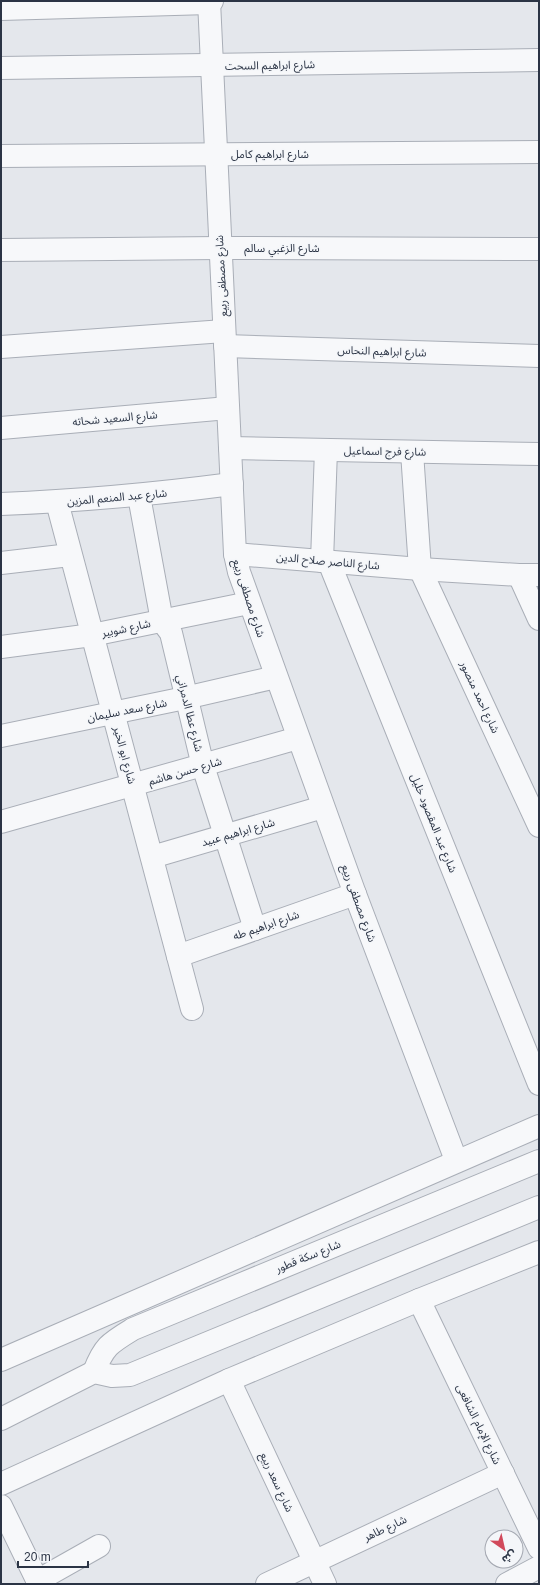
<svg xmlns="http://www.w3.org/2000/svg" width="540" height="1585" font-family="Helvetica,'Noto Sans Arabic',sans-serif">
<rect width="100%" height="100%" fill="#e4e7ec"/>
<g fill="none" stroke-linecap="round" stroke-linejoin="round">
<g stroke="#a9aeb7" stroke-width="24">
<g id="minor">
<polyline points="209,1 235,554 239,572 355,894 456,1160"/>
<polyline points="1,9 209,3 212,1"/>
<polyline points="1,68 539,60"/>
<polyline points="1,156 539,152"/>
<polyline points="1,250 220,248 539,249"/>
<polyline points="225,346 539,356"/>
<polyline points="1,347 224,331"/>
<polyline points="1,428 228,408"/>
<polyline points="230,448 539,454"/>
<polyline points="412,452 420,569 539,826"/>
<polyline points="139,496 162,621 171,633 203,766 255,929"/>
<polyline points="57,502 192,1009"/>
<path d="M1,504c78,-3 154,-10 231,-20"/>
<polyline points="235,554 420,569 519,575 539,575"/>
<polyline points="322,561 326,450"/>
<polyline points="329,562 539,1084"/>
<polyline points="1,563 70,555"/>
<polyline points="519,575 539,619"/>
<polyline points="1,647 92,635 249,603"/>
<polyline points="1,736 185,698 276,677"/>
<polyline points="1,822 298,738"/>
<polyline points="152,857 323,807"/>
<polyline points="178,956 355,894"/>
<polyline points="419,1300 539,1548"/>
<polyline points="1,1360 539,1126"/>
<path d="M94,1372c10,-26 16,-29 39,-43l406,-168"/>
<polyline points="229,1380 325,1584"/>
<polyline points="1,1419 94,1372 112,1376 130,1375 539,1207"/>
<polyline points="1,1484 229,1380 419,1300 539,1252"/>
<polyline points="1,1506 39,1584"/>
<polyline points="37,1581 99,1546"/>
<polyline points="267,1584 503,1473"/>
<polyline points="507,1584 539,1567"/>
</g>
</g>
<use href="#minor" stroke="#f7f8fa" stroke-width="22"/>
</g>
<g text-anchor="middle" stroke-width="3" stroke-linejoin="round" paint-order="stroke">
<g font-size="11" fill="#2b3445" stroke="#f4f6f9">
<text transform="translate(270 65) rotate(-1)" y="4">شارع ابراهيم السحت</text>
<text x="270" y="158">شارع ابراهيم كامل</text>
<text x="282" y="252">شارع الزغبي سالم</text>
<text transform="translate(221 276) rotate(-93)" y="4">شارع مصطفى ربيع</text>
<text transform="translate(382 351) rotate(2)" y="4">شارع ابراهيم النحاس</text>
<text transform="translate(115 418) rotate(-5)" y="4">شارع السعيد شحاته</text>
<text transform="translate(385 451) rotate(1)" y="4">شارع فرج اسماعيل</text>
<text transform="translate(117 497) rotate(-5)" y="4">شارع عبد المنعم المزين</text>
<text transform="translate(328 561) rotate(5)" y="4">شارع الناصر صلاح الدين</text>
<text transform="translate(249 598) rotate(72)" y="4">شارع مصطفى ربيع</text>
<text transform="translate(126 628) rotate(-12)" y="4">شارع شوبير</text>
<text transform="translate(480 697) rotate(65)" y="4">شارع احمد منصور</text>
<text transform="translate(127 710) rotate(-11)" y="4">شارع سعد سليمان</text>
<text transform="translate(190 713) rotate(76)" y="4">شارع عطا الدمراني</text>
<text transform="translate(125 755) rotate(75)" y="4">شارع ابو الخير</text>
<text transform="translate(185 771) rotate(-16)" y="4">شارع حسن هاشم</text>
<text transform="translate(434 823) rotate(68)" y="4">شارع عبد المقصود خليل</text>
<text transform="translate(238 832) rotate(-16)" y="4">شارع ابراهيم عبيد</text>
<text transform="translate(359 903) rotate(70)" y="4">شارع مصطفى ربيع</text>
<text transform="translate(266 925) rotate(-19)" y="4">شارع ابراهيم طه</text>
<text transform="translate(308 1256) rotate(-22)" y="4">شارع سكة قطور</text>
<text transform="translate(479 1424) rotate(64)" y="4">شارع الإمام الشافعى</text>
<text transform="translate(277 1482) rotate(65)" y="4">شارع سعد ربيع</text>
<text transform="translate(385 1528) rotate(-25)" y="4">شارع طاهر</text>
</g>
</g>
<rect width="540" height="1585" fill="none" stroke="#2b3445" stroke-width="4"/>
<g transform="translate(504 1549) rotate(146)"><circle r="19" fill="#f4f6f9" stroke="#a4a8b1"/>
<path d="M0-3L7 15L0 10L-7 15Z" fill="#d1495b"/>
<text y="-6" font-size="11" font-weight="bold" text-anchor="middle" fill="#2b3445">ش</text>
</g>
<path d="M18 1561v6h70v-6" fill="none" stroke="#2b3445" stroke-width="2"/>
<text x="24" y="1561" font-size="12" fill="#2b3445" stroke="#f4f6f9" stroke-width="3" paint-order="stroke">20 m</text>
</svg>
